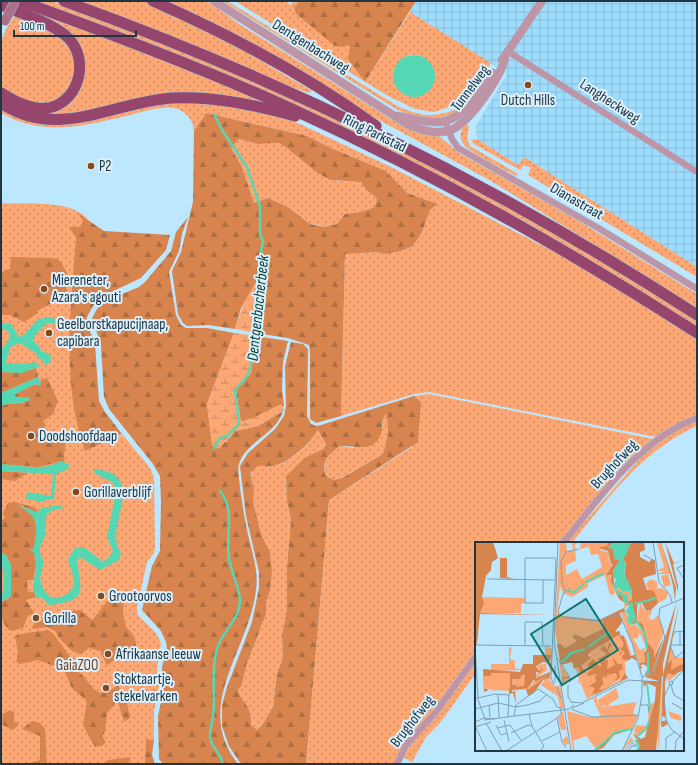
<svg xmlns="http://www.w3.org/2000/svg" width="698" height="765" font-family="'Sofia Sans Condensed',sans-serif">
<defs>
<pattern id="industrial-grid" width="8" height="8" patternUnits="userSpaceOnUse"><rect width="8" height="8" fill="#9eddfe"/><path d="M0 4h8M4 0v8" fill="none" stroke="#88bedb"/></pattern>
<pattern id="grass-dots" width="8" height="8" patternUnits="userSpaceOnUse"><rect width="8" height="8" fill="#fda874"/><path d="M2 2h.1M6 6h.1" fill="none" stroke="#cc8a61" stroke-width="1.8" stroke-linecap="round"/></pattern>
<pattern id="forest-firs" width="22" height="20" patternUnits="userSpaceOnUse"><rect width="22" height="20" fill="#d8844e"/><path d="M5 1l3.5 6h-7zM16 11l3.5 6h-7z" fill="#af6d42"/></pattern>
<pattern id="wetland-marsh" width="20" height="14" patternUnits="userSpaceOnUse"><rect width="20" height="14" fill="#fda874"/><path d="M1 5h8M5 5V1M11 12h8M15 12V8" fill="none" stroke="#cc8a61"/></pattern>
</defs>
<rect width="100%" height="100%" fill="#bce7fe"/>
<polygon fill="url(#industrial-grid)" points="416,1 697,1 697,267 524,157 518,165 477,139 476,126 507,74 410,12"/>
<g fill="url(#grass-dots)" fill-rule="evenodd">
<polygon points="32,1 52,1 124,27 279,91 433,165 568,240 697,320 697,327 421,168"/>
<polygon points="79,1 148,1 200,25 312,91 309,93 277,82"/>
<polygon points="161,1 207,1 242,26 402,126 419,133 439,136 459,153 574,218 697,294 697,308 491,181"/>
<path d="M223,1h4l172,106c22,9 33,11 55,3l2,1c-19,13 -40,7 -60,-2z"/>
<path d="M235,1h54l-1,2 2,2 4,-4h6l-6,7 2,6 16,13 38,20 15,35 45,-70 81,51 -5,8 -6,-4 -3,4 6,5 -12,13 -22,18 -15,5 -19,-3 -27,-13zM410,55c14,-2 25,9 25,24l-32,15 -7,-7 -3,-11 10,-18z"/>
<polygon points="19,6 156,56 261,101 260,104 213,96 51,117 32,111 71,98 79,48"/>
<polygon points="15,14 41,25 64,39 76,58 72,87 55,102 33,105 1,89 1,41 8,25 9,25"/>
<path d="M159,102l62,1 57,12 22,9 93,44 188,98 116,73v75l-20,10 -21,13 -227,-45 -15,2 -73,22 4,-162 31,-2 11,2 14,-3 12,-5 9,-14 8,-22 8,-6 -31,-11 -21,-22 -55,-23 -24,-12 -101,-23 -12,18c-1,-11 -8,-21 -21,-23 -12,-2 -27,3 -39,6 -45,11 -90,24 -133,-1v-6l36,15z"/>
<path d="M466,123l3,4 -2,11 3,8 48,28 -2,2c-11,-6 -48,-24 -53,-33 -5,-7 -2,-14 3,-20z"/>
<polygon points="239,139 258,144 279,143 337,181 361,182 377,199 375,207 360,212 345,214 337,224 325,227 320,225 310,224 288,207 268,198 254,203 242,167 231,148"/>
<polygon points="477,139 518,165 524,157 697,267 697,277 528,175 531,168 524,165 520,170 474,144 471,140"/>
<path d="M1,203c24,1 74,-4 88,18l-6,101 8,75 26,40 6,-2 27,33 4,9 1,71 -1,5 -7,9 -10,47 1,6 18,18 5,10 -4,25 2,19 -5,24v29l-8,-1 1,25h-146z"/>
<polygon points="429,394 653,439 638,453 559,543 476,543 476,651 432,712 405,743 394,764 306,764 329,500 412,447 421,402 414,396"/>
<path d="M385,415h2l1,19 -5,20 -42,24 -7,2 -8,-4c-5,-14 3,-22 14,-30l13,2 30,-22 -1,-7z"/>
<path d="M697,420v6c-54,24 -89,72 -125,117h-6l78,-89 27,-21z"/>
<path d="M318,430l8,14 -3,5 -19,9 -18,18 1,25 4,19 -4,46v42l-5,27 1,23 -6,15 -4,32 -10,19 -6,6 -6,-5c1,-21 -8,-19 -13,-35l4,-5 4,-19 20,-52v-12l4,-11 2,-19 -2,-20 -9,-18 -8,-33 1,-11 -4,-17 8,-7c5,-1 11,1 16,0 16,-3 36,-23 44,-36z"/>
<polygon points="476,661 476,673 440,723 426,737 412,762 403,757 410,745 440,711"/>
</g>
<g fill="url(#forest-firs)" fill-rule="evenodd">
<polygon points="300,1 416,1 365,82 348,59 350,47 347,45 345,47 335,46 296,14 294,8"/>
<path d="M206,113l101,23 24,12 55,23 21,22 31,11 -8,6 -8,22 -9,14 -12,5 -14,3 -11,-2 -31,2 -4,162 -25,7 -6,-4v-68l-1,-6 -21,-7 -32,-5 6,-49 -3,-11 -1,6 -17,29 -6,21 -27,-4 -21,1 -4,-3 -5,-9 -6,-43 9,-19 12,-50 1,-71zM239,139l19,5 21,-1 8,5 28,23 15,9 31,2c4,9 11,10 16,17l-2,8 -15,5 -15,2 -8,10 -12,3 -15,-3 -22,-17 -20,-9 -14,5 -12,-36 -11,-19z"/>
<path d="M79,214l25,17 66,4 -4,15 -25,28 -38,18 -10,10 -6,11v7l8,20 4,57 6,11 17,22 -37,17c-24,-67 -14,-143 -9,-213l-7,-11h11l3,-6z"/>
<path d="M188,217l-6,17 -3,17 -10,21 7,43 5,10 5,3h21l27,5 -27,71 4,32 15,6 9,-11 23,-5 25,-15c-7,24 -37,30 -44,53 -2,7 1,17 1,24 2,14 4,28 7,42 4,20 12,39 9,60 -7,61 -64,116 -18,174h-75l-4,-5 -1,-43 5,-22 -1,-27 5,-19 -1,-6 -5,-11 -19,-21 10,-44 8,-15 1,-49 -1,-26 -7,-12 -44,-55 -5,-12 -3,-52 -9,-27 5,-9 8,-8 34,-14 6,-5 26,-31 5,-19z"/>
<polygon points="11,257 51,258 58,259 61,262 67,273 66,303 59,299 37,311 38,313 24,322 10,315 1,315 1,272 10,269"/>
<polygon points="256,336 288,341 283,362 282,389 284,406 242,422 240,419 236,390 251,373"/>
<path d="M291,342l12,2 5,5 -1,67 4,8 5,2 5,-1 93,-29 7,6 -3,40 -89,58 -23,264h-65l-12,-18 -7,-20v-21l5,-18 25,-65 7,-34v-16l-13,-56 -6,-50 8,-13 27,-24 9,-13 2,-10 -1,-40zM385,415h2l1,19 -5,20 -41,24 -8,2 -8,-4c-6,-14 3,-22 14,-30 15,-1 35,8 41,-13 2,-7 0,-13 4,-18zM318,430l8,14 -3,5 -19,9 -18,18 1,25 4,19 -4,46v42l-5,27 1,23 -6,15 -4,33 -10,18 -6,6 -6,-5c1,-21 -8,-19 -13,-35l4,-5 4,-19 20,-52v-12l4,-11 2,-19 -2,-20 -9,-18 -8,-33 1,-11 -4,-17 8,-7c5,-1 10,1 15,0 15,-2 38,-24 45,-36z"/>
<polygon points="36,368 38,377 1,393 1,372 21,373"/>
<path d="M47,378l11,23 -5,13 -10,7 3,5 -6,4 6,9 8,-6c20,8 7,15 11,28l-28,6 -36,-3v-58l6,-2 17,-1 -3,-6h-6v-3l20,-10 2,1 4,-3 -1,-2z"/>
<polygon points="1,471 28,473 15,481 1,479"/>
<path d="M15,502l21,6 1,4h-2l-17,-8 16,13 3,14 -3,18h-5l5,3 2,13 -3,15h-6l1,12h5v-3l3,8 -10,3 8,13 -6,3 -5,12 -12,3c-10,-6 -10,-18 -10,-29l8,-4c4,-12 2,-31 -3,-43l-5,-2v-32l4,-3 -2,-5 5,-10z"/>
<path d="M124,598l-1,16 3,13 6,6 3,6 3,16c-13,-3 -20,2 -30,10l-2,-1 -5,-13 -12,-3 -8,6 -9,-3 -13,-13 -4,-7 -8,-4 -14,2 -1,-2 4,-7 4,2 6,-6 34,-6 12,10c13,-12 10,-22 32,-22z"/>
<path d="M48,630l5,3 20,28c0,8 5,10 10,15 13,15 15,24 35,9l9,17 3,16 -6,4 -6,-20h-2l-9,11 -2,19 -3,4 4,6 -4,4 -7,1 -12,-22 4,-24 -15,-13 -7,-16 -11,-6 -16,-6 -18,4 -4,-2 2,-9 -3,-17c11,-4 22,-4 33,-6z"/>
<polygon points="10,710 14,712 14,721 19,724 13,730 1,724 3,714"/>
<polygon points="32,721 40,723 45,729 47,764 26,764 40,760 40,736 22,729"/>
<polygon points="146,739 154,740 152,755 155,764 147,764 145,762"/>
<polygon points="131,757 128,764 104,763 108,760"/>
</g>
<g fill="url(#wetland-marsh)">
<polygon points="262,269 262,284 256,333 235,329 244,302 258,279"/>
<polygon points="234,333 256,336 251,373 236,390 241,421 244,422 281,404 284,409 283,411 258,426 235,431 219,449 212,446 207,404"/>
</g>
<g fill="#56d7b3">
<circle cx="414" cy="76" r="21"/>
<path d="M52,317l3,3v4c-2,0 -4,-1 -6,-1 -6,2 -14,11 -16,17l7,8 1,3 6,2 4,3 -1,7 -4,2 -4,-5 -5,-3 -1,-4c-7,-3 -11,-8 -18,-10l-8,5 -4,15 20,1 8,-2 7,4 -20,7 -20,-1v-21l9,-14 -2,-6 -7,-2v-6l10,1 8,13 5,-2 14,-16z"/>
<path d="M38,377l3,6 -1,3 -5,-2 -21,11 5,3 10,-1 1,3c-10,5 -21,2 -29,6v-13z"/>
<path d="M60,461l9,3 -1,5 -12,5 -2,25 -9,1 -1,2 -18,-3 1,-7 24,4 2,-20 -2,-2 -50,-3v-7c19,1 42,8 59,-3z"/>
<path d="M95,469c57,6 6,59 26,84l-2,7 -19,10 -20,-13 -3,3c4,31 12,41 -28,45l-8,-8h-5l-3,-8 3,-24 -2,-13 -5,-2 5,-1c2,-25 8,-30 -17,-44l20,7 5,-4 18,-3 4,3 -11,2 -7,5 -1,21 -5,11v6l4,9 -4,16 3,11 7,8c10,2 21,-2 24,-13 1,-4 -5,-19 -6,-25l7,-11 9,-1 19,15 6,-5 4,-6 -6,-14 9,-46 -4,-9 -18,-9z"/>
<path d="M2,553l4,2 5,10v31l-10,6c0,-7 3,-11 3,-18 0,-12 -3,-19 -2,-31z"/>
</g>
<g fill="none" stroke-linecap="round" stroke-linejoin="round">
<g stroke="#56d7b3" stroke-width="2.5">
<polyline points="214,448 220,438 227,436 239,424 235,390 245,379 250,370 260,293 258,287 263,280 261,251 263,242 260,234 260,206 247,167 222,130 214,114"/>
<path d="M220,491c16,19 5,45 9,67 2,14 10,28 11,42 0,20 -18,31 -23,49 -5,17 -3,37 -3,55 0,10 -3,20 -4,30 -1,12 10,17 13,30"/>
</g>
<g stroke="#9dc4d8" stroke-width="7">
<g id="minor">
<polyline points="509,52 697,172"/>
<polyline points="445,121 452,139 458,148 600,229 697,289"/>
<path d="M563,543c30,-37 63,-84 104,-110 9,-6 20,-11 30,-15"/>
<polyline points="397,764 406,745 436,712 476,656"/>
</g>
</g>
<g stroke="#9dc4d8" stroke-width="9">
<g id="tertiary">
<path d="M214,1l193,123c12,6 30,11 44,6 20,-9 49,-52 54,-72"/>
<polyline points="502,60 542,1"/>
<path d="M397,116c14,2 29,7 43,6 23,-2 42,-32 53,-49"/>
</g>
</g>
<g stroke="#9dc4d8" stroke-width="12">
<g id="trunk">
<path d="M20,1c92,33 183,67 272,108 140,64 275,140 405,224"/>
<path d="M64,1c223,80 434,185 633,314"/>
<path d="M153,1c75,33 157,77 223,125"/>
<path d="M1,5c21,9 46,16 64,30 25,20 17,65 -16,73 -17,3 -34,-6 -48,-15"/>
<path d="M1,103c57,38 111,-1 171,-5 42,-2 82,7 123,18"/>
</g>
</g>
<use href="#minor" stroke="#bf94a6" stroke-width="6"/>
<use href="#tertiary" stroke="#bf94a6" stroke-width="8"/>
<use href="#trunk" stroke="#96466d" stroke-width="11"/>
<g stroke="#9dc4d8" stroke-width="10" stroke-linecap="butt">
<polyline id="secondary-bridge" points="5,21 15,1"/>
</g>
<use href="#secondary-bridge" stroke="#ac6f8a" stroke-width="9"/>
</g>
<g fill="#894616" stroke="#dbf0fc" stroke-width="1.5">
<circle cx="528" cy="85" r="4"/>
<circle cx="91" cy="166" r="4"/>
<circle cx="44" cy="289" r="4"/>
<circle cx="49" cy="333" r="4"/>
<circle cx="31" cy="436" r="4"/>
<circle cx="76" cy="492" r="4"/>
<circle cx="101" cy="596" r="4"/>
<circle cx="36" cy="618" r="4"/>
<circle cx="108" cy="654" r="4"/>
<circle cx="106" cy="688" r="4"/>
</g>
<g text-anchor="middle" stroke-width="4" stroke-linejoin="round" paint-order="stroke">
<g font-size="15" fill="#203641" stroke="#dbf0fc">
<text transform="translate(311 46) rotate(32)" y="5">Dentgenbachweg</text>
<text transform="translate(470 88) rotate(-53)" y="5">Tunnelweg</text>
<text transform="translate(610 101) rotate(33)" y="5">Langheckweg</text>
<text transform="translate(375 133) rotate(26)" y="5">Ring Parkstad</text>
<text transform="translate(577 201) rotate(30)" y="5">Dianastraat</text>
<text transform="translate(614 464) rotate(-47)" y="5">Brughofweg</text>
<text transform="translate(412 721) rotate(-52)" y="5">Brughofweg</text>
</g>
<g font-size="15" fill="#203641" stroke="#dbf0fc" text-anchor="start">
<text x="528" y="105" text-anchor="middle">Dutch Hills</text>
<text x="99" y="171">P2</text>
<text x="52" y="285">Miereneter,<tspan x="52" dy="17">Azara's agouti</tspan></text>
<text x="57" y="329">Geelborstkapucijnaap,<tspan x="57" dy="17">capibara</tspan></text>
<text x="39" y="441">Doodshoofdaap</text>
<text x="84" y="497">Gorillaverblijf</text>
<text x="109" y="601">Grootoorvos</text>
<text x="44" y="623">Gorilla</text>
<text x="116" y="659">Afrikaanse leeuw</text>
<text x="114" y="684">Stoktaartje,<tspan x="114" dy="17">stekelvarken</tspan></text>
</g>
<g font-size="15" fill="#7a421c" stroke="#dbf0fc">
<text x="77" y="670">GaiaZOO</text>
</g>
<g font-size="16" font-style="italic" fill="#064133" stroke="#dbf0fc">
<text transform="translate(257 308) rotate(-84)" y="6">Dentgenbacherbeek</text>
</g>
</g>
<g transform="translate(475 542)">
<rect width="209" height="209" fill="#bce7fe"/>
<path d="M85,0h6l1,9 6,-1 -1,-7 6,-1 -3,3 1,16 -10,4v10l11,-6 5,10 20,-12 -4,-13 -7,1 -2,-8 -9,2 1,-7h27v4l-9,4 9,2 2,12 3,2 -7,9h4l5,18 -3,3 -3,-4 -4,-17 -17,8v4l-16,10 -9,-4 -3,-7 -3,27 7,3 38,4 2,8 -20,10 -9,-4 -3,3 5,4 -12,7 -4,-4h-4l4,21 10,15 5,-1 -14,4 -7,-56zM178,0h8l9,32h-13l8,-3h-8l7,-4 -7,-24zM187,46l6,5 -2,6 -8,4 -6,-14zM7,55l42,1 2,5 -5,1v9h-41zM149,61l5,2 -3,2v7l3,3 -2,1v4h3v4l5,-2 7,7 5,15 -3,5 1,11 -6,1 -18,-50 4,-1zM165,91l6,14 -6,3 -7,-12 4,1zM165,61l6,9 4,-2 -1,9 4,1 5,-5 6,16 -10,27v-8l-7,-8 -4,-18 -6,-3zM144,93l7,4 6,18 -7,4 1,15 -39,23 -7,-17 -2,2 1,-5 -4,-13 14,-9 1,-5zM34,104l2,3 1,-3 -2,13 5,2v7l7,2 -31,1v-7h18zM70,104l7,3v16l-2,15 6,7 4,-2 4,24 -4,-2 -4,-18 -10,-11 3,-3 -20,14 -17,2 8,-3 -4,-1 2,-8 -2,6h-4l2,-7 12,-3 -2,11 -3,2h7l5,-5 -1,-2 3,1 15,-9 -1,-8 -3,-1 1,6 -11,8 -1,-2 7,-7 -3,2 -2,-6 13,-2 2,-8h-7zM195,104l4,11 10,1v11l-14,4 8,1 -11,8zM16,131h19v18l-15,-1 -1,3v-3l-10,-2v-12h7zM187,134l-3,75 -3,-28zM141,146l3,10 -10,6 1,3 -11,-2 -1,-5zM122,155v6l7,4 32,-5 -3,13h5l-6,14 -16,3 -20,17 -10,-13 -13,5 2,10h-2l-6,-40 22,6h12l-8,-18zM179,161l-5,25 -11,8 -5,-2 -2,4 4,4h-4l-9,9 11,-17h3l-2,-3 2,-6 12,1 1,-22zM88,169l6,33 -4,1 -3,-5 5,-4 -1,-6h-5l-3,-12z" fill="#fda874" fill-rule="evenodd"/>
<path d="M0,0h18l5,16 -6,4 -1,8 -5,6 -4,21 2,6 -4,10 70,2 -70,-1 -3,30 -2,-1zM133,0h8l-8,5 5,2 2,11h5l-7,11v7l3,13 7,5 2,6 7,-2v-10l-8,-12 2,-16 -5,-3 3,-1 7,-16h13l1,8 -5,2v5l9,5 3,-3 3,2 1,13 -13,4 4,12 5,-1 3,4 3,10 -7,7v7l-1,-7 -4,1 -4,-8 -4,1 -1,5v12l6,3 4,18 7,8v8l10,-22 -11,35 -4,4h-4l3,-8 -5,-3 -3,2 3,1 -2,1v5l-2,-10 6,-1 -1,-9 3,-4 -5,-20 -6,-6 -6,2 4,-4 -1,-13 -14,-9 -8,-18v-6h-5l7,-10 -2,-1 -3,-13 -10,-3 9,-2zM186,0l15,46 -1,13 -2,-16zM190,0l9,21 10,-3 -11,4 5,22v6zM25,16h7v19l8,2 -15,-1zM205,58l-12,63 4,-3 -1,10 13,-7v7l-11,5 -5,-2 -3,9v36l-3,-2v5h3v-2l3,5 -5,3 -2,-1 2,-50h-1l-6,75h-20l4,-5 -7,-13 8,6 4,-2 10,-37 1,-13 -9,-4 -3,4 -1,-6h16l-14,-4 9,-6 23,-70 -14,63v11zM149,66l1,4 -6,1 4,8 -8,11 5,-1v4l4,1 6,20 5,-1 2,6 -5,-3 -7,4 2,-3 -4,1 -1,-4 3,-2 -2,-4 -2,4 -1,1 -1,-1 3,-3 -3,-4 3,1 2,-4 -5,-9 -29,17 -2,4 3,2 -10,8 5,7 -6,-1 -1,-5 -5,2 -2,-7 -11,3 -4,-21h4l4,4 12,-7 -5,-4 3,-3 9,4 20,-10 -2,-8h-3zM134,101l3,1 -4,6 2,4 -8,5 6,1 -1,9 8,-4 -3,-8 6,7h4l1,5 -4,2 1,7 -6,3 3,-4 -1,-4 -9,2v3l-3,-2 -2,3 2,4 -5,6 3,1 18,-9 5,-8 3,5 -37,19 6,-4 -5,1 3,-6 -6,-2 7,-4 -1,-6 3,-2 -11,2 1,-4 6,-3 -5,1 -1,-6 5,-5 6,7h3l-4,-7 9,-5 -7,-5 4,-4 3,5zM58,113h19l-3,8 -6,-1 -7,4 3,5 4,-3 -3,5 -4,-1v6l14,-6 -1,6 -6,2 -9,13 -6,3 -2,-7h-6h9l19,-14 -13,7 -1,-3 -6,9 -16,2v2l3,-1 1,13 -3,-11 -4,1 1,-21h-19v3h-7v12l5,2 -5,2 -1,-23 37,3 3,-8h10zM48,133h2l-1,11 -8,1 2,-8 -2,6h-4l1,-6h6zM157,187l-18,6 -11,13 -9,3 22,-19z" fill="#d8844e" fill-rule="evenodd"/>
<path d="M143,45l5,5 6,-1v8l3,-9v10l-7,2 -2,-3 2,-3 -7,-2z" fill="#fda874"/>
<path d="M193,169l12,4 2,4 -2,2 -9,-3z" fill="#fda874"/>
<path d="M193,32l3,11 -7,2 -3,-11zM171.5 43a5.5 5.5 0 1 1 11 0a5.5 5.5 0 1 1-11 0ZM26,132l9,1v13h-9zM71,136l10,11 3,8 -18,-12z" fill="#fda874"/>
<path d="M142,0h14l-6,15 -4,2 5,3 -2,11 8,17 -2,9 -1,-8 -6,1 -5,-5 -1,3 11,6v5l4,2 -4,-1 5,6 1,13 -4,4 -4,-6 3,-3 -3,-4 3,-7 -5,-3 -1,-5 -5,-3 -4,-7 2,-10 -3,4v-10l7,-11h-5l-2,-11 -5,-2z" fill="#56d7b3"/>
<path fill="none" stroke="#56d7b3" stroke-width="2" d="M111,40l18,-9M93,49l6,1 10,-8M156,60l4,17 10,15 2,15M160,62l21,-6M113,105l21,-15M87,120l9,-9 14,-4M173,132v-22M172,141l3,26M163,194l8,-7 3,-8M119,209l22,-19 16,-3M162,209l2,-5 -3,-5 2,-3"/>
<path fill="none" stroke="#7ea0b2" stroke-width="1" d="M83,0l-4,99 17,110M178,0l6,40 11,13 2,7M169,13l11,6M209,23l-7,3 7,11M12,37l67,1M68,38v23h-18v-45h31M95,46l-7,6 -5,18 5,5 36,4 21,-8M90,49l-3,-9 -1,-21 5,-9 13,-3M144,71l13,30 10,34M198,94l1,-4 10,-1M0,103l76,1M0,103l3,53M50,103v-23h17l1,23M205,103v-14M209,103h-14l5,13 9,-7M82,116l12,18 1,6M80,124v17M197,139l1,3 -3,1 -1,-3zM197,140l12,-12M79,142l-3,-6 5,-119M195,142l-6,13 2,22 5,10 13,10M88,143v-8l6,1M93,143v12l4,6M196,143l3,10 10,6M81,144l5,12M23,152l1,24M2,155l8,22M3,156l17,-4 14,1M96,160l11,1 46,-23 31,2M197,161l12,7M14,163l1,12M165,163h8l1,8M97,166l12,-5M0,167l23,-6 18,4 11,-2 13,-4 7,-7M96,167l21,8 47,-2M54,172l3,12 12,20 -4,5M33,175l1,-23M82,176l5,24 4,6M9,178l85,-11 5,-4M29,178l5,22M0,180l9,-4 11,1M11,181l16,28M21,183l5,10 6,-2M0,184l12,25M0,185l16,-5M22,186l13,-3 11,15M36,191l17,-8 4,1M67,199l18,-9M31,209l51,-33 4,-4v-6l-4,-1 -4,-8 -15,-10 -22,16 -2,11M147,209l16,-33 4,-23v-18l11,-5 12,-34 -6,-21 1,-9 24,-10M150,209l7,-8 5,3h-5l-4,5M191,209v-13l9,-6M200,209l1,-10 8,-10"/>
<path fill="#0f766e" fill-opacity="0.15" stroke="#0f766e" stroke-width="2" d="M111,57l32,51 -56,35 -31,-51z"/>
<rect width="209" height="209" fill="none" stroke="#203641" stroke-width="2"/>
</g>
<rect width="698" height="765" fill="none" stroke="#203641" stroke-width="4"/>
<path d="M14 30v6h122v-6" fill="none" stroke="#203641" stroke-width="2"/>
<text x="20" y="30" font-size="12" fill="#203641" stroke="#dbf0fc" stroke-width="3" paint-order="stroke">100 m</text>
</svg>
